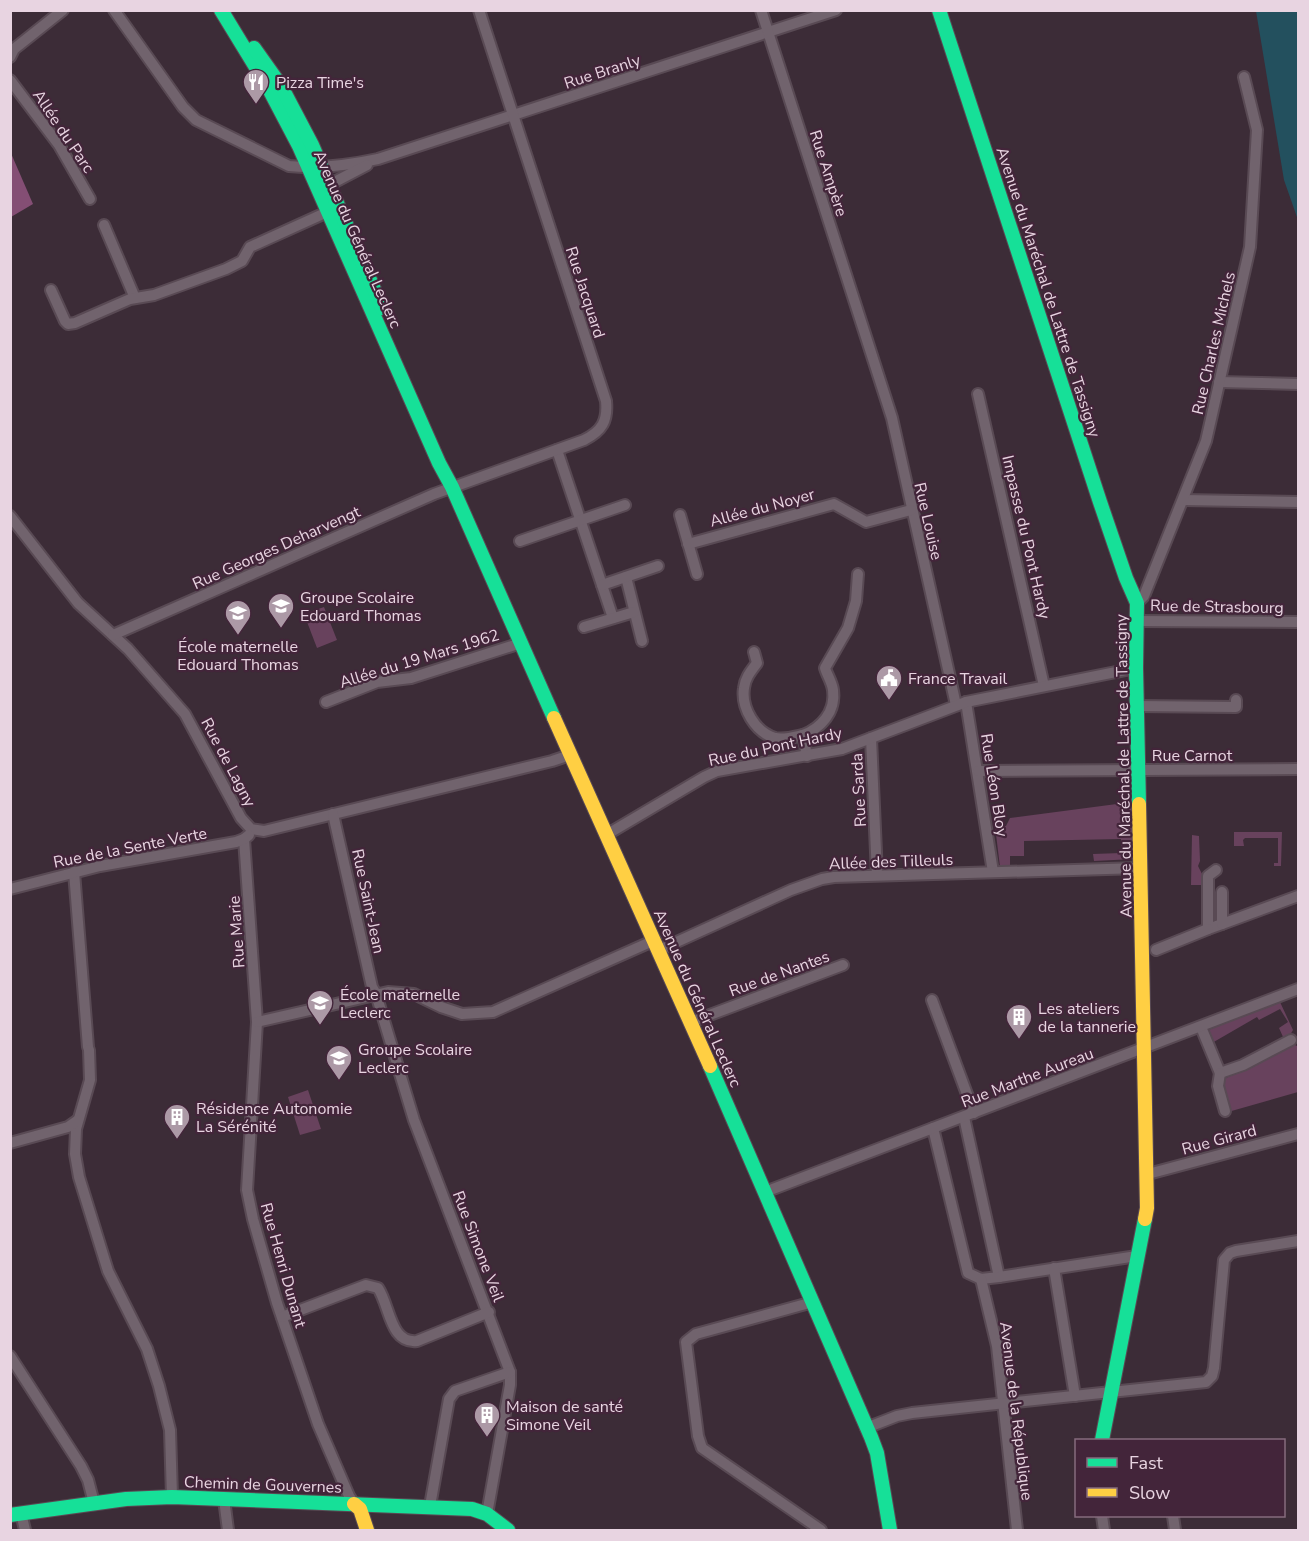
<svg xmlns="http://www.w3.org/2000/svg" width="1309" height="1541" font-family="'Nunito Sans',sans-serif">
<rect width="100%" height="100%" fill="#3c2c37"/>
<g fill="#68425d">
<polygon points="324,607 337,640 317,648 304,614"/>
<polygon points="1132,802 1134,859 1094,861 1093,854 1121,853 1121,839 1024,841 1024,856 1010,856 1010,866 1000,867 995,826 1006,826 1010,818"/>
<polygon points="1234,832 1282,832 1281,866 1274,866 1274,863 1278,863 1278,838 1245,838 1243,840 1244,846 1234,846"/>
<polygon points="1192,835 1199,836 1200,861 1198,866 1203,876 1204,885 1191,885"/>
<polygon points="1280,1002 1293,1030 1290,1035 1284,1039 1279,1028 1288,1022 1280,1009 1259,1020 1257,1017 1212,1043 1208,1030"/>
<polygon points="1293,1040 1296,1046 1298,1045 1298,1092 1228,1112 1221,1081"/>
<polygon points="308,1090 321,1129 300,1135 288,1097"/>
</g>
<polygon fill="#844e74" points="10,151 33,204 11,217 10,217"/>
<polygon fill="#23505e" points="1256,11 1298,11 1298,220 1284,180"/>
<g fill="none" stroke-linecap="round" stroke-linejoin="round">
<g stroke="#594a54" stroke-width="14">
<g id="street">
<path d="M114,10l69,97 13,13 93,46c29,3 61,-1 89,-7l458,-149"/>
<polyline points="761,10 892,418 956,705"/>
<polyline points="10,57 14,49 63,10"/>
<polyline points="10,80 59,145 90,199"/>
<polyline points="325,187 367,165"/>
<polyline points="104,225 135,298"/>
<polyline points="51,290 65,321 68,324 75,323 130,299 154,295 226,269 242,261 250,247 334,209"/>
<polyline points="1219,382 1298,384"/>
<polyline points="978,394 1044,686"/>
<polyline points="557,450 613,618"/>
<polyline points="1183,500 1298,502"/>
<polyline points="680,515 697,574"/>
<polyline points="10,516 78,603 128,649 185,714 241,818 251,829 264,831 552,761 570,755"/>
<polyline points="520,541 625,505"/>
<polyline points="688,544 834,504 866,522 911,510"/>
<polyline points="626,577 642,641"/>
<polyline points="602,585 658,566"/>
<polyline points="1137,603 1144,596 1206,441 1250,247 1257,130 1244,77"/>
<polyline points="1136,621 1298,622"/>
<polyline points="584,627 634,612"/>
<path d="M113,635l321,-141 150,-54c18,-9 24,-19 22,-39l-127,-391"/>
<path d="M754,652l3,11c-6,8 -12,15 -13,25 -3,20 11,44 31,50 9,2 19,-1 28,-3"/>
<polyline points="326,702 377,682 411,678 521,643"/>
<polyline points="966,702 993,872"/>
<polyline points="1136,706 1236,707 1236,700"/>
<polyline points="871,738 877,875"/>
<path d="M807,756l-4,-21c18,-7 33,-23 30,-45 -1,-8 -6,-15 -8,-22l23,-40 8,-27 2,-27"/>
<polyline points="978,771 1298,769"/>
<polyline points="333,814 372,987 376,994 414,1120 510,1372 510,1385 487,1514"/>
<polyline points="606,835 704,777 717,771 842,749 966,702 1136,668"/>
<polyline points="244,839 257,1022 247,1190 253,1219 277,1303 318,1424 349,1496 354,1504"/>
<polyline points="1216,870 1208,876 1208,929 1222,924"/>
<polyline points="74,872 88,1047"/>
<polyline points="10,889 100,866 236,842 244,839 249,835"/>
<polyline points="1222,892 1222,924 1298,896"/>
<polyline points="659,950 791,890 822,879 834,877 1140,868"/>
<polyline points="1156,950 1208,929"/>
<polyline points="932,1000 974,1113"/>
<polyline points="257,1022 388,992 414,994 441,1007 462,1014 493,1012 655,940"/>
<polyline points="691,1022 843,965"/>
<polyline points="1201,1027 1220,1073 1243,1065 1291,1040"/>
<polyline points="89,1050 90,1080 76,1129 75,1154 79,1177 108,1271 147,1349 159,1386 170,1430 172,1497"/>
<polyline points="1220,1073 1218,1086 1225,1111"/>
<polyline points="964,1117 999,1277"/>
<polyline points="933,1128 968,1273 981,1279 999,1277 1137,1256"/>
<polyline points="10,1143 68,1127 78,1120"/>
<polyline points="1148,1174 1298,1134"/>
<polyline points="765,1192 1298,989"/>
<polyline points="1054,1268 1075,1396"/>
<polyline points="981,1279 997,1346 1017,1530"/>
<polyline points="813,1302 696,1334 686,1342 698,1436 702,1448 821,1530"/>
<path d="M282,1317l84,-32 12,3c12,18 12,56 39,53l72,-29"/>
<polyline points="10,1356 81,1466 88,1480 94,1503"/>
<polyline points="866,1428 897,1416 912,1413 1206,1382 1212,1376 1214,1368 1224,1260 1230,1253 1236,1251 1298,1241"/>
<polyline points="224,1499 228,1530"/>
<polyline points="430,1506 449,1399 455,1391 510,1372"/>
<polyline points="21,1513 25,1530"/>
<polyline points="1102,1516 1104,1530"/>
<polyline points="1173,1516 1175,1530"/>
</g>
</g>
<g stroke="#594a54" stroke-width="16">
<g id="fast">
<polyline points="221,10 268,87 299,146 439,463 452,487 554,718"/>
<polyline points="939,10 1100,502 1126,578 1137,603 1136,668 1139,804"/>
<polyline points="254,48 281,86 312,145 382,308"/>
<polyline points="710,1066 871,1437 877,1453 890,1530"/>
<polyline points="1102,1440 1145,1219"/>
<polyline points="10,1515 126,1499 172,1497 472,1509 487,1514 508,1530"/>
</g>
</g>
<g stroke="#594a54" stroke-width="16">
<g id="slow">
<polyline points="554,718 710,1066"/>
<polyline points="1139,804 1147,1208 1145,1219"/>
<polyline points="354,1504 360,1509 367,1530"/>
</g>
</g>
<use href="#street" stroke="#71636d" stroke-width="10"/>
<use href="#fast" stroke="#16e098" stroke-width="14"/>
<use href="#slow" stroke="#ffcf43" stroke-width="14"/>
</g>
<defs>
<g id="restaurant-pin" transform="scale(1.35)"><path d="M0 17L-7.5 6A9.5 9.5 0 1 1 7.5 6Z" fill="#ac99a6" stroke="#43253a"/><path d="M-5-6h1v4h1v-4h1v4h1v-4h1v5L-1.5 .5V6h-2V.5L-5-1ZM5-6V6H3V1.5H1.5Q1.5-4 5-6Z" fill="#fff"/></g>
<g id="school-pin" transform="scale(1.35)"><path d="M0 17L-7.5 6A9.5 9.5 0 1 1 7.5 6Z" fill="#ac99a6" stroke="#43253a"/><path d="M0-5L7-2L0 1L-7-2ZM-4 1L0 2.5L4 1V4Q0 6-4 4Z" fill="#fff"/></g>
<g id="civic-pin" transform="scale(1.35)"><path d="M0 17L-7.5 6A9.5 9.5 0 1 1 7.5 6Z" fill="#ac99a6" stroke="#43253a"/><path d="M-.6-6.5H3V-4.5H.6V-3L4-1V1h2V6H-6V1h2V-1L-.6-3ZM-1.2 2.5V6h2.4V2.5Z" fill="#fff"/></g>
<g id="building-pin" transform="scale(1.35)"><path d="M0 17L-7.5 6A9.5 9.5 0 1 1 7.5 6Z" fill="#ac99a6" stroke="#43253a"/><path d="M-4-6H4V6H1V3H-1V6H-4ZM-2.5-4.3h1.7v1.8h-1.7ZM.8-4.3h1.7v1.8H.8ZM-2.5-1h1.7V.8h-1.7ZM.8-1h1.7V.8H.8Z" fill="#fff"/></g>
</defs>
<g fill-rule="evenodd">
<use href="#restaurant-pin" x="256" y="82"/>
<use href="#school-pin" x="281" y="606"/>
<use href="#school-pin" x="238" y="613"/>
<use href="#civic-pin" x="889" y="678"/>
<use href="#school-pin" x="320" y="1003"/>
<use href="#building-pin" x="1019" y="1017"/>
<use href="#school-pin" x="339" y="1058"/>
<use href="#building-pin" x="177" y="1117"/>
<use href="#building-pin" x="487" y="1415"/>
</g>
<g text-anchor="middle" stroke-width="4.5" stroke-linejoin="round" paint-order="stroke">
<g font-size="16" fill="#e8d4e1" stroke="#43253a">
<text transform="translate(602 71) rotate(-18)" y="6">Rue Branly</text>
<text transform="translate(64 131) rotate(56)" y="6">Allée du Parc</text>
<text transform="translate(829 173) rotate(72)" y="6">Rue Ampère</text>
<text transform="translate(358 239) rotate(66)" y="6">Avenue du Général Leclerc</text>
<text transform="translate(586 292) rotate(72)" y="6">Rue Jacquard</text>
<text transform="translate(1049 292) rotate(72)" y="6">Avenue du Maréchal de Lattre de Tassigny</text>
<text transform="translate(1213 343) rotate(-77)" y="6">Rue Charles Michels</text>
<text transform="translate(762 507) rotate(-15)" y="6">Allée du Noyer</text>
<text transform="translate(929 521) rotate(77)" y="6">Rue Louise</text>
<text transform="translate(1027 537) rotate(77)" y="6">Impasse du Pont Hardy</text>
<text transform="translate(276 547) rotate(-24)" y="6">Rue Georges Deharvengt</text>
<text transform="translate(1217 606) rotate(1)" y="6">Rue de Strasbourg</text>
<text transform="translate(419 658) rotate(-17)" y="6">Allée du 19 Mars 1962</text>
<text transform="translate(775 746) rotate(-12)" y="6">Rue du Pont Hardy</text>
<text x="1192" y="761">Rue Carnot</text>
<text transform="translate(229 762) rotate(62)" y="6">Rue de Lagny</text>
<text transform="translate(1123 766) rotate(-91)" y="6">Avenue du Maréchal de Lattre de Tassigny</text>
<text transform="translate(995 785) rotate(81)" y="6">Rue Léon Bloy</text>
<text transform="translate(858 790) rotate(-93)" y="6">Rue Sarda</text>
<text transform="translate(130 847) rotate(-11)" y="6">Rue de la Sente Verte</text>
<text transform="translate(891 861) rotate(-2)" y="6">Allée des Tilleuls</text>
<text transform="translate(369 901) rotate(78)" y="6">Rue Saint-Jean</text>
<text transform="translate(236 932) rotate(-94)" y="6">Rue Marie</text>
<text transform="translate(779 973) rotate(-20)" y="6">Rue de Nantes</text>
<text transform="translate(698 998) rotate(66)" y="6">Avenue du Général Leclerc</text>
<text transform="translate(1027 1077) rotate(-21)" y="6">Rue Marthe Aureau</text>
<text transform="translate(1219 1139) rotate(-15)" y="6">Rue Girard</text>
<text transform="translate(479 1246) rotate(69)" y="6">Rue Simone Veil</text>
<text transform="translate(284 1265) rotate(74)" y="6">Rue Henri Dunant</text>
<text transform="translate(1017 1411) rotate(83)" y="6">Avenue de la République</text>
<text transform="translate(263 1484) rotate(2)" y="6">Chemin de Gouvernes</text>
</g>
<g font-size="16" fill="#e8d4e1" stroke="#43253a" text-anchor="start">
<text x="276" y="88">Pizza Time's</text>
<text x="300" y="603">Groupe Scolaire<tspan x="300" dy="18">Edouard Thomas</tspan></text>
<text x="238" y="652" text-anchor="middle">École maternelle<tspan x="238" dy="18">Edouard Thomas</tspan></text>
<text x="908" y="684">France Travail</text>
<text x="340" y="1000">École maternelle<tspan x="340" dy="18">Leclerc</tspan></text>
<text x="1038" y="1014">Les ateliers<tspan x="1038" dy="18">de la tannerie</tspan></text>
<text x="358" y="1055">Groupe Scolaire<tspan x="358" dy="18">Leclerc</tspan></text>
<text x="196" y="1114">Résidence Autonomie<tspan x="196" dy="18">La Sérénité</tspan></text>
<text x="506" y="1412">Maison de santé<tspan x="506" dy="18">Simone Veil</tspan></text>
</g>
</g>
<rect width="1309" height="1541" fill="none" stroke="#e8d4e1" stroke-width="24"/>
<rect x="1075" y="1439" width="210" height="78" fill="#43253a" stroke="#856b7d" stroke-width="1.5"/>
<rect x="1087" y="1458" width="30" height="9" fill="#16e098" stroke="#856b7d" stroke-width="1.5"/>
<text x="1129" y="1469" font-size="18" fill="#e8d4e1">Fast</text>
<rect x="1087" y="1488" width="30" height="9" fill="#ffcf43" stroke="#856b7d" stroke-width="1.5"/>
<text x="1129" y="1499" font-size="18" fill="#e8d4e1">Slow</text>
</svg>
